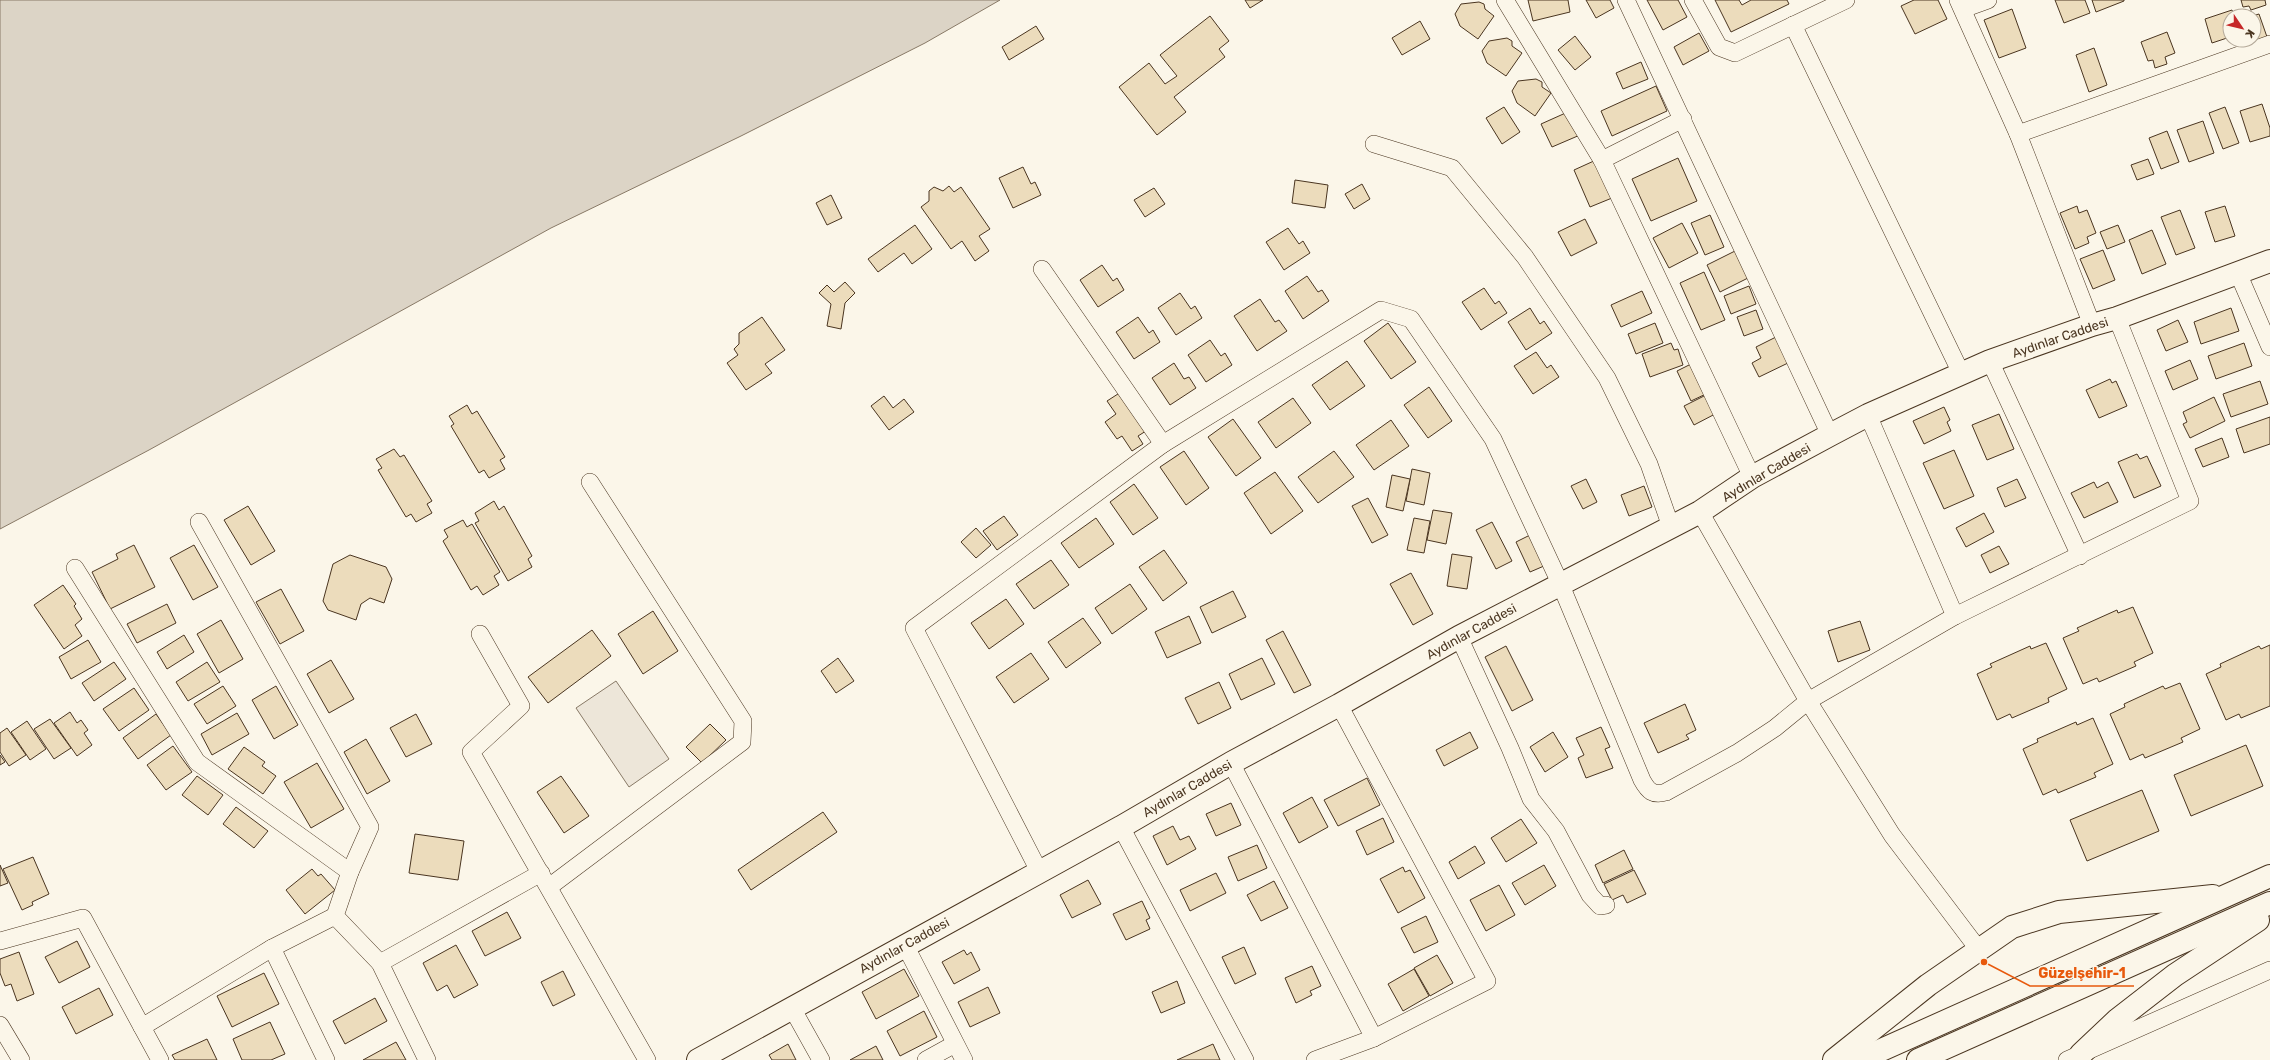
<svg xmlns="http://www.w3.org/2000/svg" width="2270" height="1060" font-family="Rubik,sans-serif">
<rect width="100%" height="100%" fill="#fbf6e9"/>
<polygon fill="#ede6d9" stroke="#887966" points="616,681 669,759 629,787 576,708"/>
<polygon fill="#dcd4c6" stroke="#887966" points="0,0 1000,0 925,43 741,136 551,228 149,450 0,529"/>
<g fill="#ecdcbc" stroke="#4a3520">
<polygon points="1245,0 1263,0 1250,8"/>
<polygon points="1528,0 1568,0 1570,12 1533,21"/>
<polygon points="1586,0 1610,0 1614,8 1596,18"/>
<polygon points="1647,0 1678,0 1687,17 1663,30"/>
<polygon points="1715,0 1739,0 1742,5 1751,0 1787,0 1789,4 1731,32"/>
<polygon points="1914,0 1938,0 1947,19 1915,34 1901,6"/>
<polygon points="2055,0 2085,0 2090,13 2064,23"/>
<polygon points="2092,0 2124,0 2124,1 2096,12"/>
<polygon points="2241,0 2265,0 2266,5 2251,10 2249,6 2243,7"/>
<polygon points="1479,2 1484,4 1485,9 1494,16 1478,39 1460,26 1455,14 1461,4"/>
<polygon points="2012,9 2026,48 1999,58 1984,20"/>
<polygon points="2232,10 2234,16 2230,16 2230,37 2212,43 2205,19"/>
<polygon points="2251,11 2252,16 2259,14 2267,37 2244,44 2243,40 2254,40 2254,16 2236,16"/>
<polygon points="1210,16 1229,41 1219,49 1225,57 1174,97 1186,112 1157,135 1119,87 1149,63 1165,84 1177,76 1160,55"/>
<polygon points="1420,21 1430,39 1402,55 1392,38"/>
<polygon points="1036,26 1044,39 1009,60 1002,47"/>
<polygon points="2167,32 2175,53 2165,57 2167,64 2155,68 2153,60 2148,61 2141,42"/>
<polygon points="1699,33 1709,51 1683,65 1674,47"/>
<polygon points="1575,36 1591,57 1575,70 1558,50"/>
<polygon points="1507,38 1512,41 1512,46 1522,53 1506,76 1487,63 1482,51 1489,41"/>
<polygon points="2094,48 2107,85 2089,92 2076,55"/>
<polygon points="1641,62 1648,79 1623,89 1616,73"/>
<polygon points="1536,79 1542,82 1542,87 1551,93 1535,116 1517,103 1512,91 1518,81"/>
<polygon points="1656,86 1667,111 1612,136 1601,111"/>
<polygon points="2262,104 2270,128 2270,136 2250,142 2240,111"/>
<polygon points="1504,107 1520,132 1502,144 1486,118"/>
<polygon points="2225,107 2239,143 2223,149 2209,113"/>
<polygon points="1570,111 1580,135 1552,147 1541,124"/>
<polygon points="2203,121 2214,153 2189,162 2177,130"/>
<polygon points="2167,131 2179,162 2161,169 2149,138"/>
<polygon points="1678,158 1697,201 1651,221 1632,179"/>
<polygon points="2148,159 2154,174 2137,180 2131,165"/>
<polygon points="1596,160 1612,198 1590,207 1574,170"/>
<polygon points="1023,167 1031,184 1035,182 1041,195 1013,208 999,178"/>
<polygon points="1295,180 1328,185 1325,208 1292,203"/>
<polygon points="1362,184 1370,199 1354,209 1345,194"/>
<polygon points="949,186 954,192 961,187 990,229 979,236 989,251 975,261 962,241 951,249 921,207 929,201 929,191 934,187 943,191"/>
<polygon points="1154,188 1165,204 1145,217 1134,200"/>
<polygon points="831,195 842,218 827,225 816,203"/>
<polygon points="2077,206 2079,213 2087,210 2096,233 2087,237 2089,243 2075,249 2060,213"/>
<polygon points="2225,206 2235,236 2215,242 2205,212"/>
<polygon points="2180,210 2195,248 2176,255 2161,217"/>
<polygon points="1710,215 1724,247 1705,255 1691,223"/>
<polygon points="1585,219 1597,243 1571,256 1558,232"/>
<polygon points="1682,223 1698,253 1669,268 1653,238"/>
<polygon points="915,225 932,249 912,264 904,253 878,272 868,259"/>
<polygon points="2118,225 2125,242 2107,249 2100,232"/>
<polygon points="1288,228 1299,244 1303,241 1310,253 1284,270 1266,242"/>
<polygon points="2152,230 2166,264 2142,274 2129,240"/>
<polygon points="2103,250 2115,280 2093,289 2080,259"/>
<polygon points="1735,251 1748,278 1720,292 1707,265"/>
<polygon points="1102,265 1113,281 1117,278 1124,290 1098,307 1080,280"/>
<polygon points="1704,272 1725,320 1701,330 1680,283"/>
<polygon points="1307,276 1318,292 1322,290 1329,301 1303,319 1285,291"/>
<polygon points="845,282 855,293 845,303 841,329 827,326 831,304 819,293 827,285 834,292"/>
<polygon points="1749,286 1756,304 1731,314 1724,296"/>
<polygon points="1484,288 1495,304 1499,301 1507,313 1481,330 1462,302"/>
<polygon points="1642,291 1652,313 1621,327 1611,305"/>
<polygon points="1180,293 1191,309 1195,306 1202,318 1176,335 1158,308"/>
<polygon points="1260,299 1275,322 1279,320 1287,331 1257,351 1234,316"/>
<polygon points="1530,308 1540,324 1544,321 1552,333 1526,350 1508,322"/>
<polygon points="2231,308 2239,331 2201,344 2194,322"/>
<polygon points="1756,310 1763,329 1744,336 1737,317"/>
<polygon points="762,317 785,350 765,364 772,373 746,390 727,363 738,355 734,349 739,344 739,333"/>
<polygon points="1138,317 1149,333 1153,330 1160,342 1134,359 1116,332"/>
<polygon points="2178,320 2188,342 2166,351 2157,330"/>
<polygon points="1388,323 1416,362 1391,379 1364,341"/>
<polygon points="1655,323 1663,343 1636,354 1628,334"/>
<polygon points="1776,337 1788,363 1759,377 1752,363 1761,358 1756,347"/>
<polygon points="1210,340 1221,356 1225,353 1232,365 1206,382 1188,355"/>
<polygon points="1671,343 1674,350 1678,349 1683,365 1650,377 1642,354"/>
<polygon points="2244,343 2252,366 2216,379 2208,356"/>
<polygon points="1536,352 1547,368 1551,365 1559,377 1533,394 1514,366"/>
<polygon points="2190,360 2198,379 2173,390 2165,371"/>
<polygon points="1347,361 1365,386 1330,410 1312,385"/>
<polygon points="1174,363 1184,379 1189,377 1196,388 1170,405 1152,378"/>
<polygon points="1693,363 1708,393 1691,401 1677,371"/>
<polygon points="2110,379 2112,383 2116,381 2127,406 2099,418 2086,390"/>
<polygon points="2260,381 2268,404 2231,417 2223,394"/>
<polygon points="1429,387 1452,421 1428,438 1404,405"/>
<polygon points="1121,392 1146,431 1138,436 1143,444 1132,451 1122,436 1117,439 1105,422 1116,414 1107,401"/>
<polygon points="1708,394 1717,413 1694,425 1684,406"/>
<polygon points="884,396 893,408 904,399 914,412 889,430 871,406"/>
<polygon points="2214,397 2225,421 2190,438 2183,424 2187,422 2183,412"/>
<polygon points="1293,398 1311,423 1276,448 1258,422"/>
<polygon points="467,405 472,414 477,411 505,457 500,460 505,469 489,478 484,470 479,473 451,426 454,424 449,416"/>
<polygon points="1944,407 1950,420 1947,422 1951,431 1924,444 1913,421"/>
<polygon points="1999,414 2014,449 1987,460 1972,425"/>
<polygon points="2270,417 2270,444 2244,453 2236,429"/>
<polygon points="1233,419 1261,458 1236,476 1208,437"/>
<polygon points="1391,420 1409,446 1374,470 1356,445"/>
<polygon points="2222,438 2229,457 2203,467 2195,449"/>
<polygon points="394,449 400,457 404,455 432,501 427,504 432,513 416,522 411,514 406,517 378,470 382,468 376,459"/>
<polygon points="1954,450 1974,496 1944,509 1923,463"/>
<polygon points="1184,451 1209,488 1186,505 1160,467"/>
<polygon points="1334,451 1354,477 1318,503 1298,477"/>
<polygon points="2137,454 2140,459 2147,456 2161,486 2134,498 2118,462"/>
<polygon points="1412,469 1430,473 1424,505 1406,501"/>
<polygon points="1275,472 1303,511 1271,534 1244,493"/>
<polygon points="1392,475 1410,479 1403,511 1386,507"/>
<polygon points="1586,479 1597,502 1583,509 1571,486"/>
<polygon points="2017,479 2026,498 2005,507 1997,488"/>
<polygon points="2094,482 2097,488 2108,482 2118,502 2084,518 2071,493"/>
<polygon points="1134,484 1158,518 1133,535 1110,502"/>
<polygon points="1644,486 1652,507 1629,516 1621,495"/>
<polygon points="1368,498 1388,535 1372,543 1352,506"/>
<polygon points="494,501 499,510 504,506 532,556 528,559 532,567 508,581 475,523 479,521 475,513"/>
<polygon points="248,506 275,551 251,565 224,520"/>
<polygon points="1433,510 1452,513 1446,544 1427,540"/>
<polygon points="1984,513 1994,532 1966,547 1956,528"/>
<polygon points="1004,516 1018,535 997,550 983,531"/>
<polygon points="1096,518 1114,544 1079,568 1061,543"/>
<polygon points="1414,518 1430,521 1424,553 1407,550"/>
<polygon points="463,520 467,527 472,524 500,572 494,576 499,585 483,595 477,586 471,590 443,541 448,537 444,530"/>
<polygon points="1492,522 1512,561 1496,569 1476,530"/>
<polygon points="976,528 991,545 976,558 961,542"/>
<polygon points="1530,535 1544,566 1530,572 1516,542"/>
<polygon points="134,545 155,587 110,609 92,572 118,559 116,554"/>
<polygon points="194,545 218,587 193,600 170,558"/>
<polygon points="1999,546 2009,564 1990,573 1981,555"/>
<polygon points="1164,550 1187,583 1163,601 1139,567"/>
<polygon points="1452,554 1472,557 1467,589 1447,586"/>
<polygon points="350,555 386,567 392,579 384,603 370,598 361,604 356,620 328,610 323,601 333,564"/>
<polygon points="1051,560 1069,585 1034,609 1016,584"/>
<polygon points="1411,573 1433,614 1413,625 1390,584"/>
<polygon points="1130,584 1147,609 1112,634 1095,608"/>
<polygon points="63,585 76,604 74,606 82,619 75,625 82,636 64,649 34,605"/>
<polygon points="281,589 304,631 280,644 256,602"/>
<polygon points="1233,591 1246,617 1212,633 1200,607"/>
<polygon points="1006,599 1024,624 989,649 971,623"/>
<polygon points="167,604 176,623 137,643 127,624"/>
<polygon points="2133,607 2153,653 2134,662 2136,666 2099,682 2097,678 2083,684 2063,638 2079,631 2077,628 2117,610 2118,613"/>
<polygon points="653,611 678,651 643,674 618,634"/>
<polygon points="1189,616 1201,643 1167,658 1155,632"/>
<polygon points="1083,618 1101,643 1066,668 1048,642"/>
<polygon points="221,620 243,659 219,673 197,634"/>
<polygon points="1860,621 1870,650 1838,662 1828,631"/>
<polygon points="592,630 611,656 548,703 528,677"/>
<polygon points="1283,631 1311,685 1294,693 1266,640"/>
<polygon points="184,635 194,652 167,669 157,652"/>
<polygon points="88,640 101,662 71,679 59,657"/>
<polygon points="2046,643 2067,689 2048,698 2049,702 2012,718 2010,714 1997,720 1977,674 1992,667 1990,664 2030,646 2031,649"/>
<polygon points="2270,645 2270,706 2241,718 2239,714 2226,720 2206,674 2221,667 2220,664 2259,646 2261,649"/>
<polygon points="1506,646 1533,700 1512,711 1485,657"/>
<polygon points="1031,653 1049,679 1014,703 996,677"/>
<polygon points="838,658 854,681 836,693 821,671"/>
<polygon points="1262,658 1275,684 1241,700 1229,674"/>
<polygon points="331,660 354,699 329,713 307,674"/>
<polygon points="114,662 126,679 94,701 82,683"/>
<polygon points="207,662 220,682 188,701 176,682"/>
<polygon points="1219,682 1231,708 1198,724 1185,698"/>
<polygon points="2180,683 2200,729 2181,738 2183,742 2145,758 2143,754 2130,760 2110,714 2125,707 2124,704 2163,686 2165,689"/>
<polygon points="223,686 236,706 207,724 194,704"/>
<polygon points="276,686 298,725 274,739 252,700"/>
<polygon points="134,688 149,710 119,731 103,709"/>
<polygon points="1685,704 1696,730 1686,735 1689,739 1658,753 1644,723"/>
<polygon points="70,712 77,723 81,720 88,730 84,733 92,745 77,756 54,723"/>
<polygon points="237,713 249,734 212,755 201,734"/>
<polygon points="156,714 171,735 138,759 123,738"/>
<polygon points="416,714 432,744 406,757 390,728"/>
<polygon points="2093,718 2113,764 2094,773 2096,777 2058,793 2056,789 2043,795 2023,749 2038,742 2037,739 2076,722 2077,725"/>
<polygon points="50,719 71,748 54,759 34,729"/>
<polygon points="27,721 46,749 30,760 11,732"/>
<polygon points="710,724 726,740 702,763 686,747"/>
<polygon points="1601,727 1610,747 1605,749 1613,768 1586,778 1578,758 1584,755 1576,738"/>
<polygon points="7,728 26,755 9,766 0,752 0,733"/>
<polygon points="1470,732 1478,748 1444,766 1436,750"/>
<polygon points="1553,732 1568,757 1545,772 1530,747"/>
<polygon points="366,739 390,781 367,794 344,752"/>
<polygon points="2246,745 2263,786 2191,816 2174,775"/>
<polygon points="173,746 192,772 166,790 147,765"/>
<polygon points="244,747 265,762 262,766 276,776 263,794 228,769"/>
<polygon points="0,755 5,762 0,765"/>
<polygon points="317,763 344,809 311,828 284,782"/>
<polygon points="197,776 223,795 208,815 182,795"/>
<polygon points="561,776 589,816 564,833 537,792"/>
<polygon points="1367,778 1380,805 1338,826 1324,800"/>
<polygon points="2142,790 2159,831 2087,861 2070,820"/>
<polygon points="1312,797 1328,827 1299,843 1283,813"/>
<polygon points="1231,803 1241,825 1216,836 1206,814"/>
<polygon points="236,807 268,831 254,848 223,824"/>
<polygon points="823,812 837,832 751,890 738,870"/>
<polygon points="1383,818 1394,842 1367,855 1356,831"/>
<polygon points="1521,819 1537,843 1506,862 1491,838"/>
<polygon points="1173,826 1180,840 1189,836 1196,849 1167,865 1153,836"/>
<polygon points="415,834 464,841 458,880 409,873"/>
<polygon points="1257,845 1267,868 1238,881 1228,857"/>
<polygon points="1475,846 1485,863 1458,879 1449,862"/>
<polygon points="1624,850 1633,869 1603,883 1595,865"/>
<polygon points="33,857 49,894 32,902 33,905 22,910 3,869"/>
<polygon points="0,865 8,883 0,886"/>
<polygon points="1544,865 1556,886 1525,905 1512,883"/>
<polygon points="1403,867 1405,872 1410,870 1425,898 1398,913 1380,879"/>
<polygon points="312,869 318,876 321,874 335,890 305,914 286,890"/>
<polygon points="1634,870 1646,894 1627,903 1623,895 1612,900 1604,884"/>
<polygon points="1216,873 1226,893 1190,911 1180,890"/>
<polygon points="1088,880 1101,904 1072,918 1060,895"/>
<polygon points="1274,881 1288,908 1261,921 1247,895"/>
<polygon points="1499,885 1515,915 1486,931 1470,900"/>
<polygon points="1142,901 1150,918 1146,920 1150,929 1126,940 1113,914"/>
<polygon points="507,912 521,938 485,956 472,931"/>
<polygon points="1426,916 1438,942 1414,953 1401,928"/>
<polygon points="77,941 90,967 59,983 45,957"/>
<polygon points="456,945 478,985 454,998 447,985 437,991 423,963"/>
<polygon points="1244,947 1256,974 1235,984 1222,957"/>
<polygon points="964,950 967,955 971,952 980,970 954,984 942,962"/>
<polygon points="19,952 34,994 17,1001 11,984 5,986 0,973 0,959"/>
<polygon points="1437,955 1453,983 1430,996 1414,968"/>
<polygon points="1312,966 1321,986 1310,991 1312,995 1296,1003 1285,978"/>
<polygon points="904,969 919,996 876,1019 862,992"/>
<polygon points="1414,969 1429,996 1403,1011 1388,984"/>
<polygon points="563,971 575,995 553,1006 541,982"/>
<polygon points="264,973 279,1004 232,1027 217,996"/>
<polygon points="1177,981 1185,1003 1161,1013 1152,992"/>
<polygon points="988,987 1000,1013 970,1027 958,1002"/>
<polygon points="99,988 113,1015 76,1034 62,1007"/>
<polygon points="375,998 387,1021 345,1044 333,1021"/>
<polygon points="924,1011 937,1037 900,1056 887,1031"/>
<polygon points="270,1022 285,1054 271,1060 242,1060 233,1039"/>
<polygon points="207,1039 217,1060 175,1060 172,1055"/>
<polygon points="396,1042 406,1060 363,1060"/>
<polygon points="788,1044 796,1060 772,1060 769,1055"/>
<polygon points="1213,1044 1220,1060 1177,1060"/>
<polygon points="876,1046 883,1060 850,1060"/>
</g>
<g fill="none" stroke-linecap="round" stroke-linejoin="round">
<g stroke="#4a3520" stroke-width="18">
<g id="street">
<polyline points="1505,0 1602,160 1683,119"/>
<polyline points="1626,0 1830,435"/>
<polyline points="1693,0 1719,47 1735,53 1846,0"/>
<polyline points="1958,0 2018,134 2092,325"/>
<polyline points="1963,9 1988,0"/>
<polyline points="1793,25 1961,373"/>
<polyline points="2018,134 2270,44"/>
<polyline points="1374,144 1452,168 1525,257 1607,378 1649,464 1671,527"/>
<polyline points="1602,160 1752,477"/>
<polyline points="1042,269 1163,444"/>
<polyline points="2238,273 2270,347"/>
<polyline points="1990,361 2080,556"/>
<polyline points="1868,415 1955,616"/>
<polyline points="1700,512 1808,701 1892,835 1979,950"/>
<polyline points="199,522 370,827 350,872"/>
<polyline points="75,568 197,762 350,872 335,916 380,963 427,1060"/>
<polyline points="480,634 521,706 471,752 647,1060"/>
<polyline points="1459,637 1510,748 1531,799 1556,831 1590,895 1600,906 1606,905"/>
<polyline points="1231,763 1374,1038"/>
<polyline points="1121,827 1245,1060"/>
<path d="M1039,871l-125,-243 249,-184 218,-134 30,9 82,120 67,144 82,197c6,11 11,16 24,12l71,-39 38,-25 33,-27 147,-85 235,-115 -73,-183"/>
<polyline points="549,887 742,742 743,721 590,482"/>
<polyline points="0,941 83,918 142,1027 272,948 335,916"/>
<polyline points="905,945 964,1060"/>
<polyline points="272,948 326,1060"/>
<polyline points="380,963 541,873"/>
<polyline points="792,1008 821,1060"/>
<polyline points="0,1025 21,1060"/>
<polyline points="142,1027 160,1060"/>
<polyline points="926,1060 955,1044"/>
<polyline points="1315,1060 1374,1038 1487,981 1339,705"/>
<polyline points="2067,1060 2270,970"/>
</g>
</g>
<g stroke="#4a3520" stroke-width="24">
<polyline id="secondary" points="698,1060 1121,827 1231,763 1339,705 1459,637 1700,512 1752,477 1830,435 1868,415 1990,361 2092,325 2117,318 2270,261"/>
</g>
<g stroke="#4a3520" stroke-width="24">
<g id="highway">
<polyline points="2081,1054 2117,1020 2175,975 2258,920"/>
<polyline points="1834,1060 1928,985 2012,927 2059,912 2213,896"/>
<polyline points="1859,1060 2270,876"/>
<polyline points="1918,1060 2270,903"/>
</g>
</g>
<use href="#street" stroke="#fbf6e9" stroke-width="17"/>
<use href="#secondary" stroke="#fbf6e9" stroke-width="22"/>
<use href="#highway" stroke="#fbf6e9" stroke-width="22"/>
</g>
<g text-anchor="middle" stroke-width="3" stroke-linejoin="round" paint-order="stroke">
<g font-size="13" fill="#4a3520" stroke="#fbf6e9">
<text transform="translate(2060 337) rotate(-19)" y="5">Aydınlar Caddesi</text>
<text transform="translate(1766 472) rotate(-31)" y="5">Aydınlar Caddesi</text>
<text transform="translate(1471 631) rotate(-29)" y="5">Aydınlar Caddesi</text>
<text transform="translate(1187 788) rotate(-30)" y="5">Aydınlar Caddesi</text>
<text transform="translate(904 945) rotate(-29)" y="5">Aydınlar Caddesi</text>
</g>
</g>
<path fill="none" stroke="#e8590c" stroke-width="1.5" d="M1984 962L2030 986H2134"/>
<circle fill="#e8590c" stroke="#fbf6e9" stroke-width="1.5" cx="1984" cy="962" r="4"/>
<g font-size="14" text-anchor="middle" font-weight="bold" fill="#e8590c" stroke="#fbf6e9" stroke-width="3" stroke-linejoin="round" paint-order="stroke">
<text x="2082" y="978">Güzelşehir-1</text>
</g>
<g transform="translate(2242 28) rotate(125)"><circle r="19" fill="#fbf6e9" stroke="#b4a999"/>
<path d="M0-3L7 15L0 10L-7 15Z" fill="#c62828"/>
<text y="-6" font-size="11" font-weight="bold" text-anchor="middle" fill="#4a3520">K</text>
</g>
</svg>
